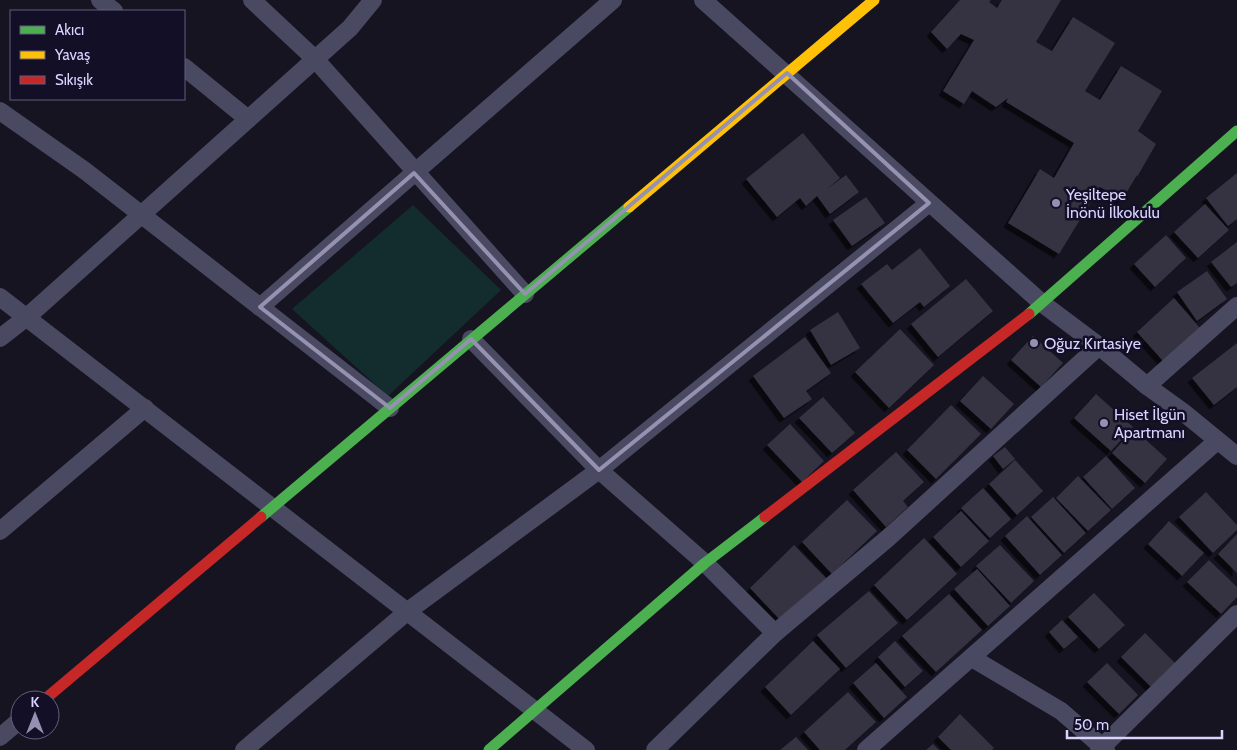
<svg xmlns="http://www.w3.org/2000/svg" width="1237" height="750" font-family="Cabin,sans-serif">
<defs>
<filter id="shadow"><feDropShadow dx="-4.5" dy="4.5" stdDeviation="0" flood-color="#0009"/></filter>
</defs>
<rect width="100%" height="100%" fill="#161421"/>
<polygon fill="#132c2d" points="413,205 501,290 388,396 292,309"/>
<g fill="#343243" filter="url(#shadow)">
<polygon points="960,0 991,0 989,2 997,8 1002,0 1061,0 1036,42 1052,51 1073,17 1115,43 1085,91 1100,100 1121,66 1162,91 1138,131 1156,144 1137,177 1137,175 1122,200 1100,187 1059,254 1008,223 1040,169 1054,178 1074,143 1006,102 1008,98 996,107 972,91 964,104 943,91 974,40 961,34 947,49 931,32"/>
<polygon points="803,133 840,178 827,189 846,175 859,192 830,214 817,196 806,206 800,198 777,217 746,179"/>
<polygon points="1237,173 1237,219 1228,226 1206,198"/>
<polygon points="866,197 885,223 852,246 833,220"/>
<polygon points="1205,204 1229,230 1198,258 1174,232"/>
<polygon points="1166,235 1186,258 1155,287 1134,264"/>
<polygon points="1237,242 1237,283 1231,287 1211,262"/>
<polygon points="920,248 950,286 924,307 920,302 893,323 861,284 887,264 892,270"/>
<polygon points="1207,271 1227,299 1197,321 1177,292"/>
<polygon points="966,279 993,311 938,357 911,324"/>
<polygon points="1174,298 1200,328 1163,361 1137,332"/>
<polygon points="838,312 860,348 831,365 810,330"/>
<polygon points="900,329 934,365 889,408 855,372"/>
<polygon points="1033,336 1063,363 1041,387 1011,360"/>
<polygon points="805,337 831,373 806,391 812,399 784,418 753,376"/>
<polygon points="1237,343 1237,387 1214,405 1192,378"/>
<polygon points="983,376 1014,404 991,429 960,401"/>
<polygon points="1096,394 1133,427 1111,451 1074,418"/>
<polygon points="823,397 855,433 832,453 799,418"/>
<polygon points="951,405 981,434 936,479 907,450"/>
<polygon points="790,424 824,461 802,482 767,445"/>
<polygon points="1134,429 1167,459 1145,483 1112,453"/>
<polygon points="1005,447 1015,459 1003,469 993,456"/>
<polygon points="896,452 924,482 903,501 908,507 886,527 853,490"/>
<polygon points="1106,456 1135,488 1112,509 1083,477"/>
<polygon points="1015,460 1043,491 1017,515 989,484"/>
<polygon points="1078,476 1111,510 1088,531 1056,498"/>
<polygon points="983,488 1011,519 990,538 961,508"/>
<polygon points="1206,492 1237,525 1237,530 1213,553 1179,517"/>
<polygon points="1053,497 1086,533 1064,553 1031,517"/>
<polygon points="847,500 877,531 832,574 802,542"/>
<polygon points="961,511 989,541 961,567 933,537"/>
<polygon points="1027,516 1062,555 1040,575 1005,536"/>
<polygon points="1169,521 1204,553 1182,576 1148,544"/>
<polygon points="1237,534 1237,573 1218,554"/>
<polygon points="924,538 957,574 907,620 874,585"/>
<polygon points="794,545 827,579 782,622 750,588"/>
<polygon points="1000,545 1034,581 1011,603 976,566"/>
<polygon points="1209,560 1237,587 1237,597 1221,614 1187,582"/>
<polygon points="977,569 1010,606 988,626 954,589"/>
<polygon points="869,591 898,623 846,668 817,635"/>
<polygon points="1094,593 1125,625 1099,649 1068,617"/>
<polygon points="949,594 982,630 936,672 902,636"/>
<polygon points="1062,620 1078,637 1064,649 1049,632"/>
<polygon points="1145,633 1177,665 1153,689 1121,657"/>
<polygon points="813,641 840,669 791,715 765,687"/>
<polygon points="895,641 923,671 905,687 878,657"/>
<polygon points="876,663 907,697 884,718 853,683"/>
<polygon points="1107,663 1138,695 1119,714 1087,682"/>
<polygon points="848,692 876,722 845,750 820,750 804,732"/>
<polygon points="960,714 994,748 992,750 951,750 938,737"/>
<polygon points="796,737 808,750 780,750"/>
<polygon points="933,744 939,750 926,750"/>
</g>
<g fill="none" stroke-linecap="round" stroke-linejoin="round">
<g stroke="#4a4962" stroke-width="18">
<polyline points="100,0 114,11"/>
<polyline points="252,0 315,59 525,294"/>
<polyline points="703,0 1043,304 1099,346 1147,386 1183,412 1237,456"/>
<polyline points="184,67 248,119"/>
<polyline points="0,111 84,170 390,408"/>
<polyline points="0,297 586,750"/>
<polyline points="260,307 613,0"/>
<polyline points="0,338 27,317 350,28 373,0"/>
<polyline points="471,339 599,470 705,563 775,633"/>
<polyline points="1147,386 1237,306"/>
<polyline points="0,531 145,408"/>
<polyline points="972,658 1061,711 1106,750"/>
<polyline points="0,737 20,720"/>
<polyline points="244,750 408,611 599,470 929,203"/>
<polyline points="655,750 775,633 888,538 1099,346"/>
<polyline points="866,750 1217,441"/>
<polyline points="1099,750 1237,614"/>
</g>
<g stroke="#4caf50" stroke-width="11">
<polyline points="1029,314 1237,131"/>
<polyline points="261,517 629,207"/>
<polyline points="489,750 705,563 765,517"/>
</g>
<polyline stroke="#ffc107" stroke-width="11" points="629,207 874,0"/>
<g stroke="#c62828" stroke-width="11">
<polyline points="765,517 1029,314"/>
<polyline points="44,700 261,517"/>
</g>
</g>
<path fill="none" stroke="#9591b1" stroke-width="4" stroke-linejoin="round" d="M787,73l142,130 -330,267 -128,-131 -81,69 -130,-101 154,-134 111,121z"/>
<g fill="#9591b1" stroke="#130f26" stroke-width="2">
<circle cx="1056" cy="203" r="5"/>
<circle cx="1034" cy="343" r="5"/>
<circle cx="1104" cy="423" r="5"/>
</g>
<g text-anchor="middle" stroke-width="5" stroke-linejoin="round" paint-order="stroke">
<g font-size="16" fill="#d9d4ff" stroke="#130f26" text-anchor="start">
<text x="1066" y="200">Yeşiltepe<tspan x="1066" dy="18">İnönü İlkokulu</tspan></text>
<text x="1044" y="349">Oğuz Kırtasiye</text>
<text x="1114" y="420">Hiset İlgün<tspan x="1114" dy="18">Apartmanı</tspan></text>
</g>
</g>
<rect x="10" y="10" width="175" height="90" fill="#130f26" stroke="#625e7d"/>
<rect x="20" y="26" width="25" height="8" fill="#4caf50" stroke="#625e7d"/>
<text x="55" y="35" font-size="15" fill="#d9d4ff">Akıcı</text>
<rect x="20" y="51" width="25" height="8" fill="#ffc107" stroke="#625e7d"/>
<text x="55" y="60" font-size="15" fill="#d9d4ff">Yavaş</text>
<rect x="20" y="76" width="25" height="8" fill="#c62828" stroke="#625e7d"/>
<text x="55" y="85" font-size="15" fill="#d9d4ff">Sıkışık</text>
<g transform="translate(35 715)"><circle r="24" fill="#130f26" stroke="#625e7d"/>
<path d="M0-4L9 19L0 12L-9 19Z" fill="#9591b1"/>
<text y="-8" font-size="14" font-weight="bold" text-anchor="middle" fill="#d9d4ff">K</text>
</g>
<path d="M1067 730v8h155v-8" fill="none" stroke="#d9d4ff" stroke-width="2.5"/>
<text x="1074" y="730" font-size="15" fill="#d9d4ff" stroke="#130f26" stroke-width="4" paint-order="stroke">50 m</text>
</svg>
